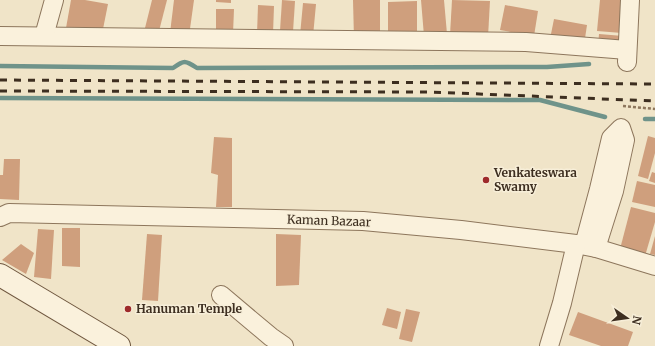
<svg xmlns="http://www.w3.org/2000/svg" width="655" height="346" font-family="Merriweather,serif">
<rect width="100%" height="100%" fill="#f0e4c8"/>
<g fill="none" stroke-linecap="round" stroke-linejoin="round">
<g stroke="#6f938a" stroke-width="4.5">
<path d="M0,66l173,2c11,-8 12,-8 24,0l350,-1 42,-3"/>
<polyline points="0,98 540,100 605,117"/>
<polyline points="645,119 655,119"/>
</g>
</g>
<g fill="#cf9f7d">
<polygon points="71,0 85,0 108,4 102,34 66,28"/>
<polygon points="152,0 167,0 159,31 145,28"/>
<polygon points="174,0 194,0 189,36 170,33"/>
<polygon points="216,0 231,0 231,3 216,2"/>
<polygon points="282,0 295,1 293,32 280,31"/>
<polygon points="353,0 380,0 380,38 354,39"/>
<polygon points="421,0 444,0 447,34 424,36"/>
<polygon points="452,0 490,1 488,37 450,35"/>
<polygon points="600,0 625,0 622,33 597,31"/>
<polygon points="417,1 417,34 388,34 388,2"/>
<polygon points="303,3 316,4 313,36 300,35"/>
<polygon points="258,5 274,6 273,34 257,34"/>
<polygon points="505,5 538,11 534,36 500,30"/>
<polygon points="216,9 234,9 233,34 216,33"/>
<polygon points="554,19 587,25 584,45 550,39"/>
<polygon points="599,34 623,36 622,48 598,46"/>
<polygon points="648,136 655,138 655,153 648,179 638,176"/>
<polygon points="214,137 232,138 232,207 216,207 218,175 211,173"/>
<polygon points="4,159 20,159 19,200 0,199 0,175 3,175"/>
<polygon points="652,172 655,173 655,183 649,181"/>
<polygon points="637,181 655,185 655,207 632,202"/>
<polygon points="631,207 655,213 655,222 645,256 620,249"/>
<polygon points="62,228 80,228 80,267 62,266"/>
<polygon points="38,229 54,230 51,279 34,277"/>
<polygon points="147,234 162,235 158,301 142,300"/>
<polygon points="276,234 301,235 299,285 276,286"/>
<polygon points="655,236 655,255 650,254"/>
<polygon points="21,244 34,253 26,274 2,260"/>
<polygon points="387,308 401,312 397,329 382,325"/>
<polygon points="406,309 420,312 412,342 399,339"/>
<polygon points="578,312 633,332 628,346 601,346 569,335"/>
</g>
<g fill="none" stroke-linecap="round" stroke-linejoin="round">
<g stroke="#8d765c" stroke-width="20">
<g id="street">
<polyline points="0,36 526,42 627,50"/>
<polyline points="44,36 54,0"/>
<polyline points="627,62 630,0"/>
<polyline points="0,217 9,213 363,221 461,230 576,244 596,248 655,266"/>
<polyline points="584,245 599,189 611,138 621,128 625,140 614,191 596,248"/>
<polyline points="221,295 271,337 284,346"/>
<polyline points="549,346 562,303 576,244"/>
</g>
</g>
<g stroke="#6f573f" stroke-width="24">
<polyline id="secondary" points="0,275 119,346"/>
</g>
<polyline stroke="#8d765c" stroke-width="2.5" stroke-dasharray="3 2" stroke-linecap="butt" points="623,106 655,109"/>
<use href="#street" stroke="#faf1dc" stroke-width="18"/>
<use href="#secondary" stroke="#faf1dc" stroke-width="22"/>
<g stroke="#3d2e20" stroke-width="3" stroke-dasharray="7 7" stroke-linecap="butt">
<polyline points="0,80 655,84"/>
<polyline points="0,91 429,92 655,101"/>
</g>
</g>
<g fill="#9e2a2b" stroke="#f7eed8" stroke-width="1.5">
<circle cx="486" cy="180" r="4"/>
<circle cx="128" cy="309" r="4"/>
</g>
<g text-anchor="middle" stroke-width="3" stroke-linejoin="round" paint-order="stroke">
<g font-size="12" font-weight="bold" fill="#3d2e20" stroke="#f7eed8" text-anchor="start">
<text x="494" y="177">Venkateswara<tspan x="494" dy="14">Swamy</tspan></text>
<text x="136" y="313">Hanuman Temple</text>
</g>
<g font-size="12" fill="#3d2e20" stroke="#f7eed8">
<text transform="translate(329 221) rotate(2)" y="4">Kaman Bazaar</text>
</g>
</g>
<g transform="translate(627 318) rotate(103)" stroke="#f7eed8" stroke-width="3" paint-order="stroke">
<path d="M0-3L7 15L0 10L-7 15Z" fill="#3d2e20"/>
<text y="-6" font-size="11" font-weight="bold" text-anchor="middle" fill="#3d2e20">N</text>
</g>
</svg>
